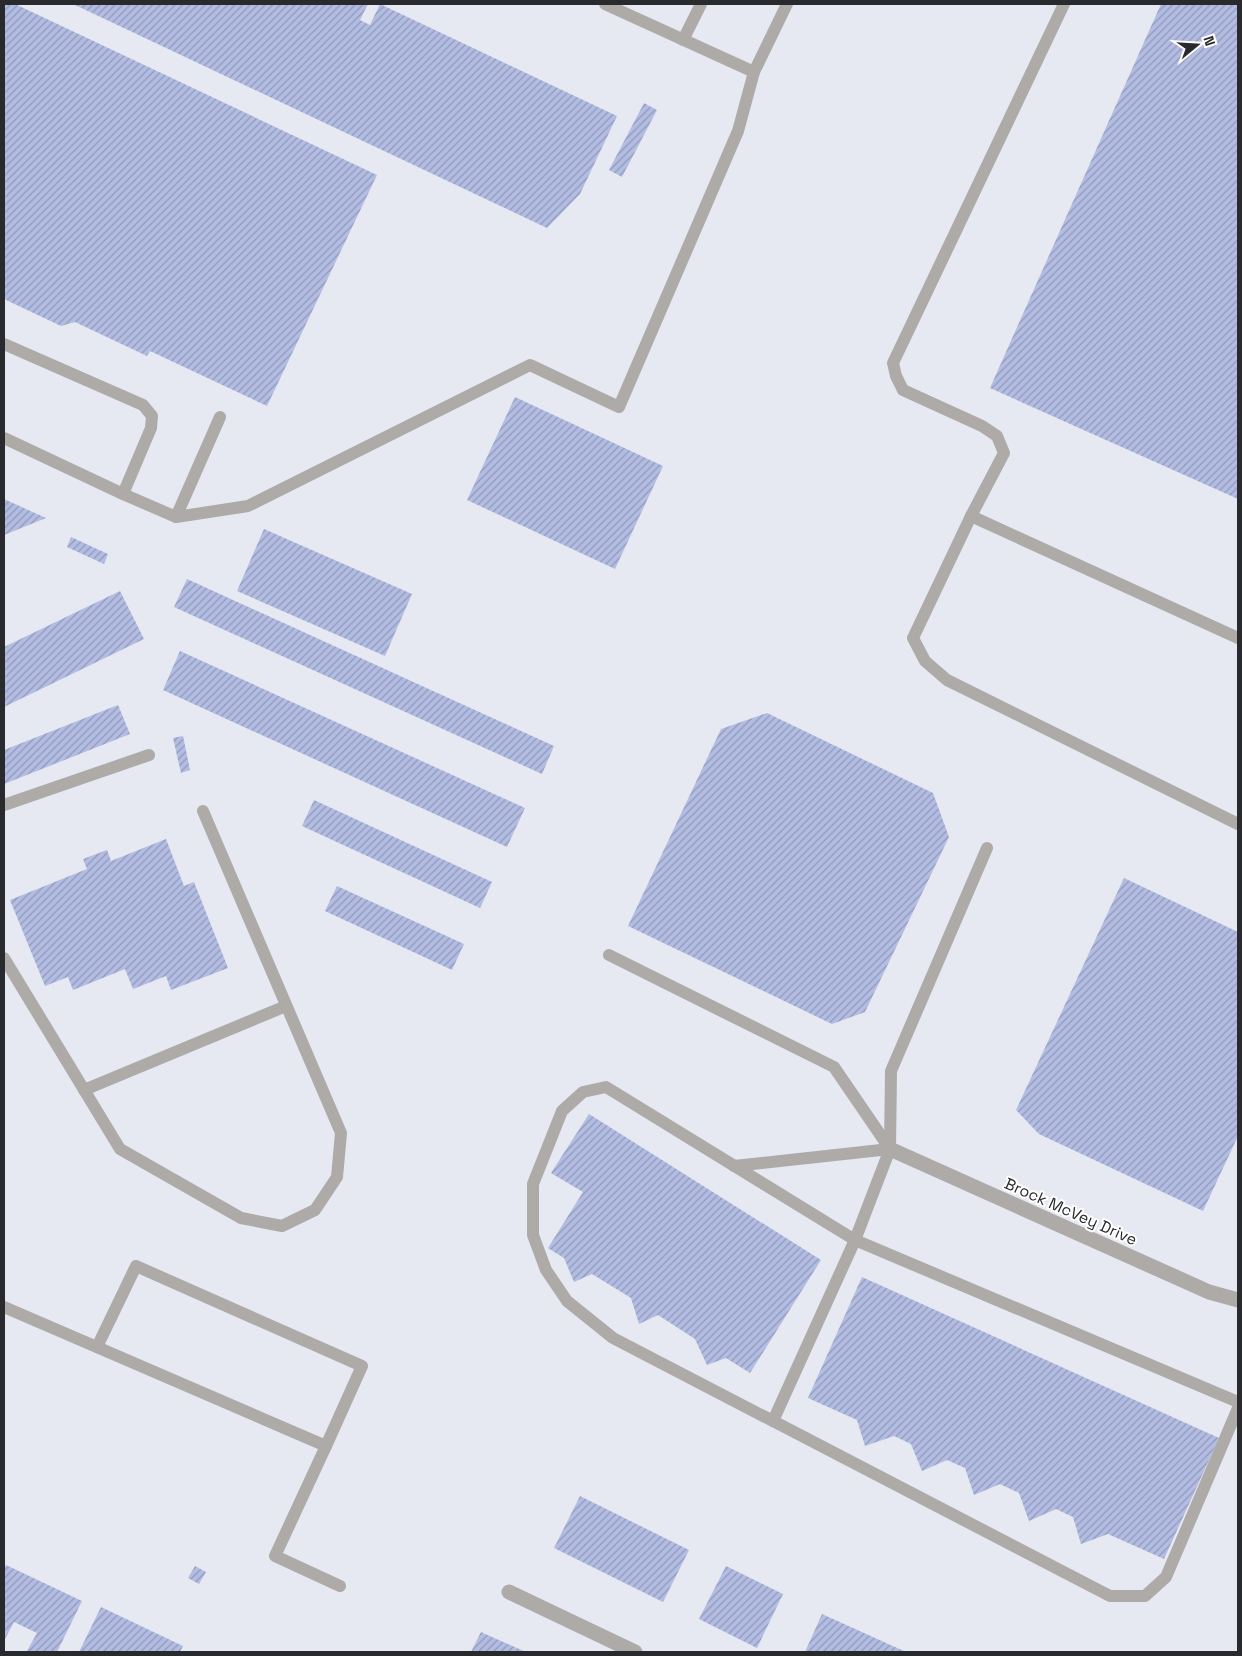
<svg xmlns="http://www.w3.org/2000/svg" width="1242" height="1656" font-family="'Space Grotesk',sans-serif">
<defs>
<pattern id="building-hatch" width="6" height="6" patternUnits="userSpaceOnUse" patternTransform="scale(1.25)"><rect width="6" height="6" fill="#b3bce2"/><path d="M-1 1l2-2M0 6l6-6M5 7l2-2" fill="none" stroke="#9299b8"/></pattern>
</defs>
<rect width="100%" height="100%" fill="#e6e9f1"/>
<g fill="url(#building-hatch)">
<polygon points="4,4 15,4 377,175 267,406 150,351 147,356 75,322 61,326 4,299"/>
<polygon points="73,4 368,4 360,20 370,25 380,4 617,116 580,194 547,228"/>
<polygon points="1161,4 1238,4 1238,499 990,388"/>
<polygon points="644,103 657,110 622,177 609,170"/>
<polygon points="515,397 663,466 615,569 467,500"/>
<polygon points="4,499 46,518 4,535"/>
<polygon points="264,529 412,594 385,656 237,591"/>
<polygon points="71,537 108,554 104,564 67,547"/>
<polygon points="187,579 554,746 542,774 174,607"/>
<polygon points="120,591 144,639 4,707 4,647"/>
<polygon points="180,651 525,808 507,847 163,690"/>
<polygon points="118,705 130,734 4,784 4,750"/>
<polygon points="767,713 933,793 949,837 865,1012 832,1024 628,926 721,729"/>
<polygon points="183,736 190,770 181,773 173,738"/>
<polygon points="314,800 492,882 480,908 302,826"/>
<polygon points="166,839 184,886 194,882 228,968 171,990 166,976 133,989 125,969 73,990 68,977 45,986 10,900 87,869 83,859 107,850 111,861"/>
<polygon points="1124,878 1238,932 1238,1136 1203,1211 1039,1134 1016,1110"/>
<polygon points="337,886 464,944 452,970 325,911"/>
<polygon points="589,1114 821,1260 750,1373 726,1358 707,1365 695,1339 658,1315 639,1324 631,1298 592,1274 574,1282 564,1258 548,1248 583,1192 551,1173"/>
<polygon points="862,1277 1219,1438 1164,1559 1108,1534 1081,1544 1073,1517 1056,1509 1029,1521 1019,1493 1000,1484 974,1495 965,1468 947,1460 922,1471 911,1444 894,1436 865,1446 857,1420 808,1398"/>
<polygon points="580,1496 689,1550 663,1602 554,1548"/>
<polygon points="6,1565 82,1601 57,1652 27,1651 37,1633 14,1622 5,1639 4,1639 4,1569"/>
<polygon points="195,1566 206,1572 199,1584 188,1578"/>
<polygon points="726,1566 783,1594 757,1648 699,1619"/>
<polygon points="101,1607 183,1646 180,1652 79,1652"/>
<polygon points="822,1614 906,1652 805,1652"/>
<polygon points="481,1632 526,1652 471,1652"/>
</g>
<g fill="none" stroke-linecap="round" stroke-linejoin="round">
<g stroke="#adaaa7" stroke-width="12">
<polyline points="605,4 754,72 787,4"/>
<polyline points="1064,4 893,363 896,376 903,390 982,426 997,436 1004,453 971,516 913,638 925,661 947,680 1238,824"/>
<polyline points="683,40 701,4"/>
<polyline points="4,344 143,405 152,416 151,428 123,494 4,438"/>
<polyline points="123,494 176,517 220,417"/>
<polyline points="971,516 1238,638"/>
<polyline points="176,517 248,506 530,365 619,407 738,131 754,72"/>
<polyline points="4,805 149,755"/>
<polyline points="609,955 834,1067 890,1149"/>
<polyline points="4,958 120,1149 241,1218 282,1226 315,1210 337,1177 341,1133 203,811"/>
<polyline points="84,1090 286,1006"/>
<polyline points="734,1166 890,1149"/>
<polyline points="4,1307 326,1446 275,1556 340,1586"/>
<polyline points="97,1347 136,1266 362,1366 326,1446"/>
<polyline points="1238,1402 855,1240 606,1087 583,1092 562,1111 533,1184 533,1235 546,1270 567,1301 613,1338 1110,1596 1145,1596 1166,1577 1238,1408"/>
<polyline points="773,1421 855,1240 890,1149 891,1071 987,848"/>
</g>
<g stroke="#adaaa7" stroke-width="15">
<polyline points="890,1149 1209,1292 1238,1300"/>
<polyline points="509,1592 635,1652"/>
</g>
</g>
<g text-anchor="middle" stroke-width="4" stroke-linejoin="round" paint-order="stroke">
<g font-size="16" fill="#292a2d" stroke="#fff">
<text transform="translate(1071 1211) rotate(24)" y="6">Brock McVey Drive</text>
</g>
</g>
<rect width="1242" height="1656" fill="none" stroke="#292a2d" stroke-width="10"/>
<g transform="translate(1197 45) rotate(72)" stroke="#ffffff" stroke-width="4" paint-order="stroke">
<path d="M0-4L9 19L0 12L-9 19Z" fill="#292a2d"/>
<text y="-8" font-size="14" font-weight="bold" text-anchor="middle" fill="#292a2d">N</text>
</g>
</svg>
